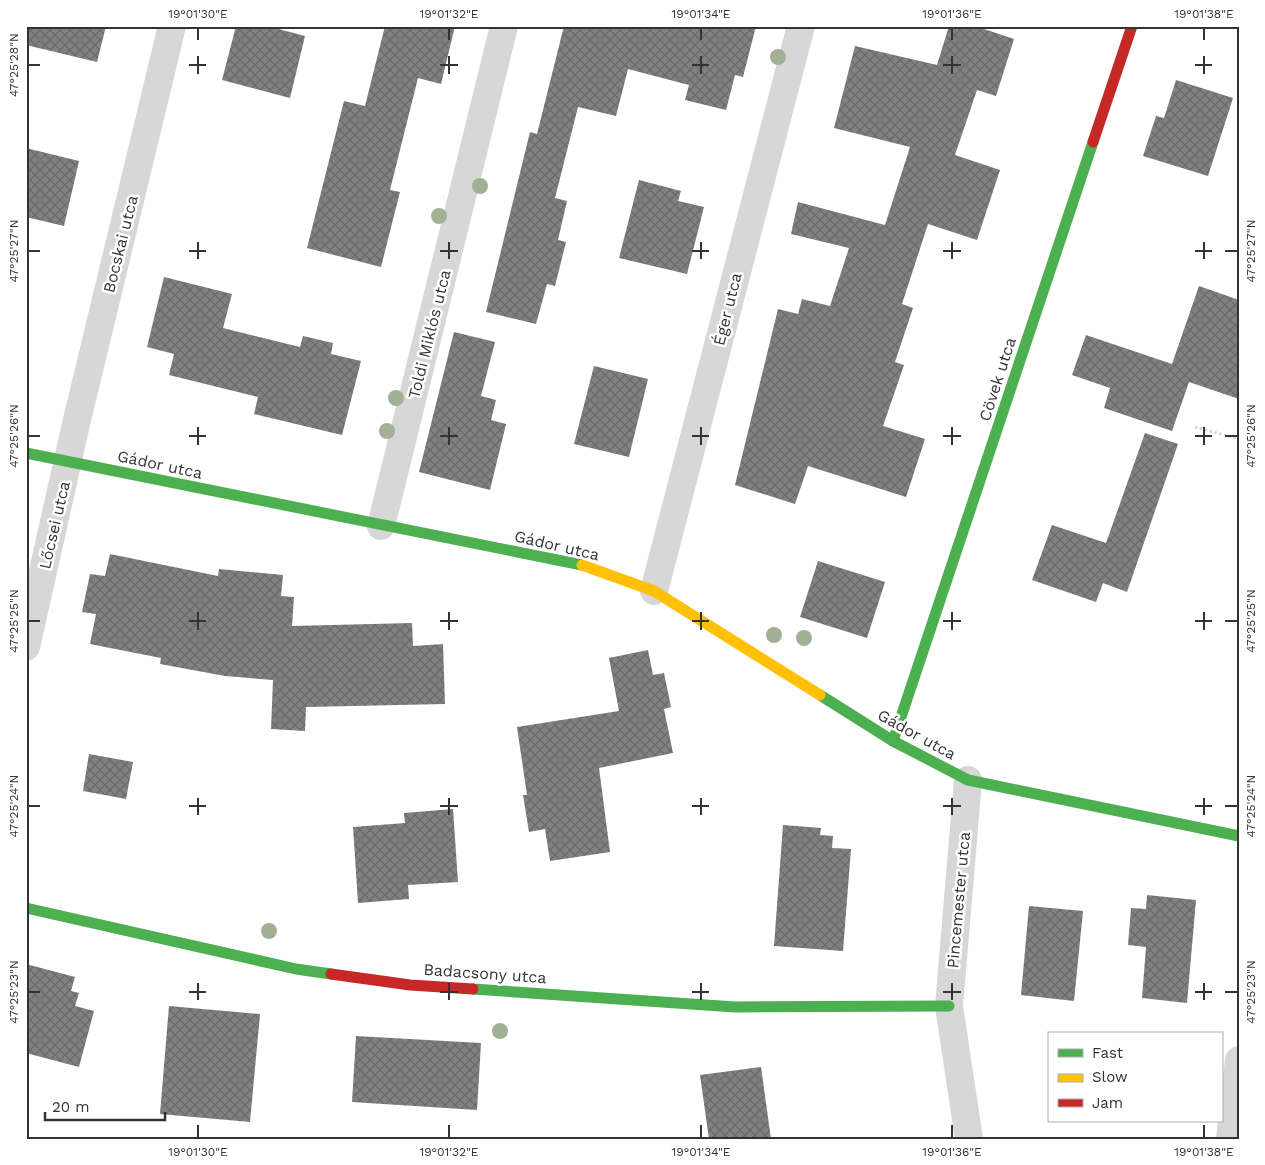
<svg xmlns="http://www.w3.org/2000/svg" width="1265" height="1165" font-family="'Work Sans',sans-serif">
<defs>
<pattern id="building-cross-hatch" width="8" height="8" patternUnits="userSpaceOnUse" patternTransform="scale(1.25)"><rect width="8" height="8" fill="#818181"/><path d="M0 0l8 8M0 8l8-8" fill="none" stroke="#6a6a6a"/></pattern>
</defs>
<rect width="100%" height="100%" fill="#fff"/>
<g fill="url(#building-cross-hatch)">
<polygon points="26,26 106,26 97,62 26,45"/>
<polygon points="236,26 267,26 305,36 290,98 222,80"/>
<polygon points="385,26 455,26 441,84 418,78 390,190 400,192 381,267 307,248 344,101 365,106"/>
<polygon points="564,26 756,26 743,77 735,75 726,110 685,100 689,85 628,69 616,116 578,107 555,198 567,201 558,240 566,242 555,286 547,284 536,324 486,312 530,132 537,134"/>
<polygon points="949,26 975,26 1014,39 996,96 977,90 955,155 1000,170 977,240 928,224 902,304 913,308 895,362 904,365 883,426 925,439 906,497 808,466 795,504 735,485 778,309 798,314 802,299 830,306 849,248 791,234 798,202 885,225 910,147 834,128 855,46 937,65"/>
<polygon points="1176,80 1233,98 1208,176 1143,156 1156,116 1164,118"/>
<polygon points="26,148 79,161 64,226 26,217"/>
<polygon points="639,180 681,191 678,201 704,207 687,274 619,258"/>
<polygon points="164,277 232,294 223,328 300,347 303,336 333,343 331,354 361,361 342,435 254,414 258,397 169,375 174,354 147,347"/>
<polygon points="1199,286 1239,300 1239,399 1189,382 1172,431 1104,408 1110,388 1072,375 1086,335 1172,364"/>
<polygon points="454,332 495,342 481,396 496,400 491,420 506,424 490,490 419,472"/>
<polygon points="594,366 648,379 629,457 574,444"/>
<polygon points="1145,433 1178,444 1127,592 1103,583 1096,602 1032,580 1052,525 1106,543"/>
<polygon points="110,554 218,576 219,569 283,575 281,596 294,597 292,626 412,623 413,646 443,644 445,704 306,707 305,731 271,729 273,680 225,676 160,664 161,658 90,644 96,614 82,612 90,574 105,576"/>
<polygon points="818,561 885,582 867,638 800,617"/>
<polygon points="648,650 653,675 664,673 671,707 664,709 673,753 599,768 610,852 550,861 545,829 529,832 523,795 527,795 517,727 619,711 609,658"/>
<polygon points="89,754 133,762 126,799 83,791"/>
<polygon points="453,809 458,882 408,885 409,899 358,903 353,827 405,823 404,813"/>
<polygon points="783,825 821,828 820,835 833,836 832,848 851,849 843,951 774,946"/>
<polygon points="1147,895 1196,900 1187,1003 1142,998 1146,947 1128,945 1131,908 1146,909"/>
<polygon points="1029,906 1083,911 1074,1001 1021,995"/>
<polygon points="26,964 75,977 71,991 79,993 75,1006 94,1011 79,1067 26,1053"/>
<polygon points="169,1006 260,1014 250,1122 160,1114"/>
<polygon points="356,1036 481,1043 477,1110 352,1102"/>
<polygon points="761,1067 771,1139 709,1139 700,1075"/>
</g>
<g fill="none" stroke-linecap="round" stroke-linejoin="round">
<polyline stroke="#d6d6d6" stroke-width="3" stroke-dasharray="2.5 2.5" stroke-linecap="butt" points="1195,427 1239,439"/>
<g stroke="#d7d7d7" stroke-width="28">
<polyline points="381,526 504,26"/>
<polyline points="654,591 801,26"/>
<polyline points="26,647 76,424 172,26"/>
<polyline points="968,780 949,1006 969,1139"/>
<polyline points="1230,1139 1239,1060"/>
</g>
<g stroke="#4caf50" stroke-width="11">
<polyline points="26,453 582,565"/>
<polyline points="820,695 893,741 968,780 1239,836"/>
<polyline points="893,741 1093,142"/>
<polyline points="26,908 296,969 331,974"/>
<polyline points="473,989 735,1007 949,1006"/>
</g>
<polyline stroke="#ffc107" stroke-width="11" points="582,565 654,591 820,695"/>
<g stroke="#c62828" stroke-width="11">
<polyline points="1093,142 1132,26"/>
<polyline points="331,974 410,985 473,989"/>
</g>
</g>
<g fill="#a2b095">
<circle cx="778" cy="57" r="8"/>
<circle cx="480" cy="186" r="8"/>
<circle cx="439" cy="216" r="8"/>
<circle cx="396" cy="398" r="8"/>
<circle cx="387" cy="431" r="8"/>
<circle cx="774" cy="635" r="8"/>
<circle cx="804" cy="638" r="8"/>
<circle cx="269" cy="931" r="8"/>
<circle cx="500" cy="1031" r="8"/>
</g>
<path fill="none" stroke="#333" stroke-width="2" d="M198,28v12M449,28v12M701,28v12M952,28v12M1204,28v12M198,56v18M449,56v18M701,56v18M952,56v18M1204,56v18M28,65h12M189,65h17M440,65h18M692,65h17M943,65h18M1195,65h17M198,242v17M449,242v17M701,242v17M952,242v17M1204,242v17M28,251h12M189,251h17M440,251h18M692,251h17M943,251h18M1195,251h17M1225,251h13M198,427v18M449,427v18M701,427v18M952,427v18M1204,427v18M28,436h12M189,436h17M440,436h18M692,436h17M943,436h18M1195,436h17M1225,436h13M198,612v18M449,612v18M701,612v18M952,612v18M1204,612v18M28,621h12M189,621h17M440,621h18M692,621h17M943,621h18M1195,621h17M1225,621h13M198,798v17M449,798v17M701,798v17M952,798v17M1204,798v17M28,806h12M189,806h17M440,806h18M692,806h17M943,806h18M1195,806h17M1225,806h13M198,983v17M449,983v17M701,983v17M952,983v17M1204,983v17M28,992h12M189,992h17M440,992h18M692,992h17M943,992h18M1195,992h17M1225,992h13M198,1125v13M449,1125v13M701,1125v13M952,1125v13M1204,1125v13"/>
<g text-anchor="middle" stroke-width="5" stroke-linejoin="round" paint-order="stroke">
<g font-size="16" fill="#333" stroke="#fff">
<text transform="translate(120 244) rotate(-76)" y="6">Bocskai utca</text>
<text transform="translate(727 309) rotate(-76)" y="6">Éger utca</text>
<text transform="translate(429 334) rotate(-76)" y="6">Toldi Miklós utca</text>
<text transform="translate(997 379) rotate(-72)" y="6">Cövek utca</text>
<text transform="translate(160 464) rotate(12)" y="6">Gádor utca</text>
<text transform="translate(54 525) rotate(-77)" y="6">Lőcsei utca</text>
<text transform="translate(557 545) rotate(13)" y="6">Gádor utca</text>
<text transform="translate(917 734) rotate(29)" y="6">Gádor utca</text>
<text transform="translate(958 900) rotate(-85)" y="6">Pincemester utca</text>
<text transform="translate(485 973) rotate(4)" y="6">Badacsony utca</text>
</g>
</g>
<rect width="1265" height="1165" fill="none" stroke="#ffffff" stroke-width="55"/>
<rect x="1048" y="1032" width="175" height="90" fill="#ffffff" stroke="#adadad"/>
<rect x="1058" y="1049" width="25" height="8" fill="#4caf50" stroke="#adadad"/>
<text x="1092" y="1058" font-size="15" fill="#333333">Fast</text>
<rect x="1058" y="1074" width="25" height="8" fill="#ffc107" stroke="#adadad"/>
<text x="1092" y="1082" font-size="15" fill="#333333">Slow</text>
<rect x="1058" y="1099" width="25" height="8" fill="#c62828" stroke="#adadad"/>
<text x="1092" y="1108" font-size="15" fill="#333333">Jam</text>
<path d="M45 1112v8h120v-8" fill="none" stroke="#333333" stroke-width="2.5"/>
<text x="52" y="1112" font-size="15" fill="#333333" stroke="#ffffff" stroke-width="4" paint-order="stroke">20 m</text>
<rect x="28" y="28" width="1210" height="1110" fill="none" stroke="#333" stroke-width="2"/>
<g font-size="12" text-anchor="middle" fill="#333">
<text x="198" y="18">19°01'30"E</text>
<text x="449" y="18">19°01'32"E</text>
<text x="701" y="18">19°01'34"E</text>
<text x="952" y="18">19°01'36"E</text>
<text x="1204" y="18">19°01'38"E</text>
<text transform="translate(14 65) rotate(-90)" y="4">47°25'28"N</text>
<text transform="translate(14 251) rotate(-90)" y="4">47°25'27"N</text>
<text transform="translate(1251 251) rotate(-90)" y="4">47°25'27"N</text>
<text transform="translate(14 436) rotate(-90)" y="4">47°25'26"N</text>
<text transform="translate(1251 436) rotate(-90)" y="4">47°25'26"N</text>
<text transform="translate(14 621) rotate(-90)" y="4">47°25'25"N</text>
<text transform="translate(1251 621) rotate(-90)" y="4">47°25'25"N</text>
<text transform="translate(14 806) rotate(-90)" y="4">47°25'24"N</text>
<text transform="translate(1251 806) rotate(-90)" y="4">47°25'24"N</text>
<text transform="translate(14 992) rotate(-90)" y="4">47°25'23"N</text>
<text transform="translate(1251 992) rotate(-90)" y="4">47°25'23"N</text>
<text x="198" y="1156">19°01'30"E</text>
<text x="449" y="1156">19°01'32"E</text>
<text x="701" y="1156">19°01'34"E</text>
<text x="952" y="1156">19°01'36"E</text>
<text x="1204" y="1156">19°01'38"E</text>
</g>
</svg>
